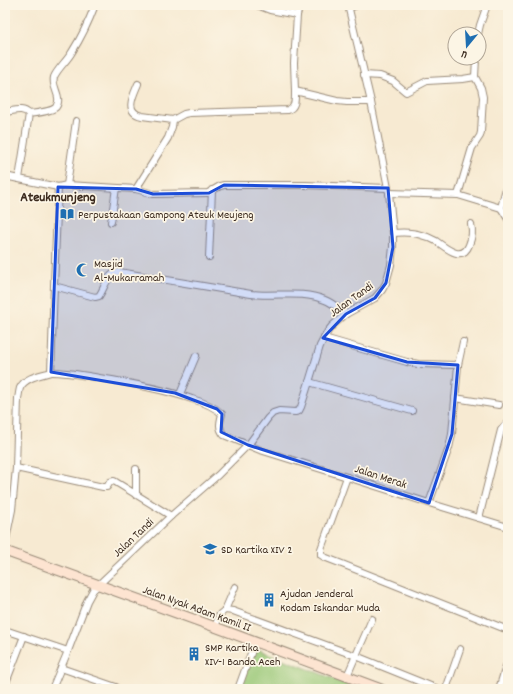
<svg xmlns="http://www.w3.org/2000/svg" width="513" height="694" font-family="Dekko,sans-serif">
<rect width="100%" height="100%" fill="#fcf5e5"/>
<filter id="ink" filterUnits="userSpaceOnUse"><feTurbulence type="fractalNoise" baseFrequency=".025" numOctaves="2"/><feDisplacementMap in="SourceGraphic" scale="8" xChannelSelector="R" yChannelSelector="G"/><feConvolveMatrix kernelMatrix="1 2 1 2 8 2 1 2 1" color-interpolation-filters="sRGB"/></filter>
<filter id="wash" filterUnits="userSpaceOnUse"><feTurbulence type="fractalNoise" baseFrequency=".012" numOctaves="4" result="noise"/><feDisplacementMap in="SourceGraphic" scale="16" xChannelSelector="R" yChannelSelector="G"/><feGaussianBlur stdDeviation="0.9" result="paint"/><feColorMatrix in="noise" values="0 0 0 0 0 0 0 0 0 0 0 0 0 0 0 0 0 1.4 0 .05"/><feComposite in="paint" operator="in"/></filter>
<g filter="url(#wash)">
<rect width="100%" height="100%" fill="#f7ead2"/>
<polygon fill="#99c877" stroke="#6a794a" points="254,648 360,689 238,689"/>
</g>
<g filter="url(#ink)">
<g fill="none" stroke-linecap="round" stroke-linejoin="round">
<g stroke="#998a78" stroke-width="8">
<g id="street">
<polyline points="257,5 270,10 297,15"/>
<polyline points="300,5 297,15 294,63 295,91 337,101 347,102 371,102"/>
<polyline points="349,8 357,5"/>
<polyline points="478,34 480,25 487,5"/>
<polyline points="364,75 380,76 393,81 406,92 427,81 463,79 475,77"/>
<path d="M138,84c-5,12 -14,28 4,32l31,4"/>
<path d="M5,112c9,-1 18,-5 24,2 6,-1 23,-2 27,-7 7,-10 -5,-20 -2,-30 4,-9 13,-16 18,-25 9,-14 17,-31 23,-47"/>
<polyline points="29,114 20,172 19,179 58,187"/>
<polyline points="5,176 19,179"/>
<polyline points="67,185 76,121"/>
<path d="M136,189l32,-51 4,-11 1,-7 11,-6 5,-1 99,-3c8,-3 7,-11 7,-19"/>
<polyline points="389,193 458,195 501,208 508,219"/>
<polyline points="458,195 472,148 480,136 481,132 483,97 481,88 475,77 476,58"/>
<polyline points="501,208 508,180"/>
<polyline points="111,222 116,188"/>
<path d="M393,233c10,-1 19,-1 28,2 5,1 10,3 15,6 9,6 26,22 33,4 3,-8 4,-13 2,-21"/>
<polyline points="209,257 212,190"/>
<polyline points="54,286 58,187 67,185 136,189 153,194 208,193 220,186 224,185 305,185 388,188"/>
<polyline points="324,338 407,362 418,364 458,365"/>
<path d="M51,372c20,0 41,5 61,8 27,5 54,10 80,19 11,3 22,7 30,15 -2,8 -4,14 2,21l36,15 87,27 82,26 79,24"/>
<polyline points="309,382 412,411"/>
<polyline points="180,394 196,356"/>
<polyline points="455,398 499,405"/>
<polyline points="16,468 103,487 107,487 110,482 114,481 171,516"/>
<polyline points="347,477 321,549 321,555 324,557 342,564 508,630"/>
<polyline points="136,495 136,469"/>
<polyline points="429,503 449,448 452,434 458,365 463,342"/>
<polyline points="479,518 501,430 505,425 508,423"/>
<path d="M5,544l7,-34 4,-42 2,-70c1,-3 1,-7 2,-10 5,-11 21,-13 31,-16l3,-86 41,11 4,-1c6,-8 8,-23 20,-24l132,22c24,3 51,-4 74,6 8,3 14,9 21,14"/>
<polyline points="225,610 235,587"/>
<polyline points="215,627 220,614 225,610 233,611 356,656 438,689"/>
<polyline points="5,630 68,651"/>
<polyline points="61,668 116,687 117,689"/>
<polyline points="347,676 372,619"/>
<polyline points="5,685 24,636"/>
<polyline points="52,689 68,651 87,601 93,590 171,516 218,475 248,445 268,418 273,413 279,411 295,412 299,411 301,407 309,382 320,346 328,331 332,326 346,314 375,298 382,290 386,283 391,265 393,247 393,233 389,193 371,102 348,5"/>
<polyline points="238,689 255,642"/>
<polyline points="446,689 460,649"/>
<polyline points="499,689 506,666"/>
</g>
</g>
<g stroke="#998a78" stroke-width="11">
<polyline id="secondary" points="5,551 215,627 381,689"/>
</g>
<use href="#street" stroke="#fff" stroke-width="6"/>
<use href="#secondary" stroke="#fde4d1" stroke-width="9"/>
</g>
</g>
<path fill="#1d4ed8" fill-opacity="0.2" stroke="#1d4ed8" stroke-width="3" stroke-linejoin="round" d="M224,185l164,3 5,59 -7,36 -11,15 -29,16 -23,24 84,24 51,3 -6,69 -23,69 -181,-58 -27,-13 1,-18 -5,-5 -42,-16 -124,-21 7,-185 78,2 17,5 56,-1z"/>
<defs>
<g id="library-bare" transform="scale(1.08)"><path d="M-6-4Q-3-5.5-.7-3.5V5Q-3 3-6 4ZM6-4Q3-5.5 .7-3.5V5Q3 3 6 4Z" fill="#1f6fb2" stroke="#fcf5e5" stroke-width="2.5" paint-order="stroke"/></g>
<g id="mosque-bare" transform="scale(1.08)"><path d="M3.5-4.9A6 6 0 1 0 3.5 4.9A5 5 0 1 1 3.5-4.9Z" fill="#1f6fb2" stroke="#fcf5e5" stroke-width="2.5" paint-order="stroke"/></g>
<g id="school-bare" transform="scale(1.08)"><path d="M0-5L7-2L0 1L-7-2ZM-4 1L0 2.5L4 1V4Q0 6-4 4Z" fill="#1f6fb2" stroke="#fcf5e5" stroke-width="2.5" paint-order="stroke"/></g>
<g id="building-bare" transform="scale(1.08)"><path d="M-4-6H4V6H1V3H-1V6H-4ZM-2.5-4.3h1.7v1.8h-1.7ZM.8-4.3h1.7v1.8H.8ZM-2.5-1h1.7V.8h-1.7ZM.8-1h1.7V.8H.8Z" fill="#1f6fb2" stroke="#fcf5e5" stroke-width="2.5" paint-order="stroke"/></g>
</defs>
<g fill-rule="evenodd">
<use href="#library-bare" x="67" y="214"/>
<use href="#mosque-bare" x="83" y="270"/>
<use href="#school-bare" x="210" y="549"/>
<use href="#building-bare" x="269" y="600"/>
<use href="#building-bare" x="194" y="654"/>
</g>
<g text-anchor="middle" stroke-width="3.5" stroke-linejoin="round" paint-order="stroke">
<g font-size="12" fill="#3b2a1e" stroke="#fcf5e5" text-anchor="start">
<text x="78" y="218">Perpustakaan Gampong Ateuk Meujeng</text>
<text x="94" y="267">Masjid<tspan x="94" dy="14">Al-Mukarramah</tspan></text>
<text x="221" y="553">SD Kartika XIV 2</text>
<text x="280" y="597">Ajudan Jenderal<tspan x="280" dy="14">Kodam Iskandar Muda</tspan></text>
<text x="205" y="651">SMP Kartika<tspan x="205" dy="14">XIV-1 Banda Aceh</tspan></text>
</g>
<g font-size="12" fill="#3b2a1e" stroke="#fcf5e5">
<text transform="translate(351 299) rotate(-36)" y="4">Jalan Tandi</text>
<text transform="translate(381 476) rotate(18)" y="4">Jalan Merak</text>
<text transform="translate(133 537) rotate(-43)" y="4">Jalan Tandi</text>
<text transform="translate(197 608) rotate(20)" y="4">Jalan Nyak Adam Kamil II</text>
</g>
<g font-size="14" font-weight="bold" fill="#3b2a1e" stroke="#fcf5e5">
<text x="58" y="201">Ateukmunjeng</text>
</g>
</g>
<rect width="513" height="694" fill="none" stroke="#fcf5e5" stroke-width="20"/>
<g transform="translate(467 46) rotate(198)"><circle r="19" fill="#fcf5e5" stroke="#afa495"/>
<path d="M0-3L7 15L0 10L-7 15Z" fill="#1f6fb2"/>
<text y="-6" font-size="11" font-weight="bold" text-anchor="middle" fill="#3b2a1e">U</text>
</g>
</svg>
